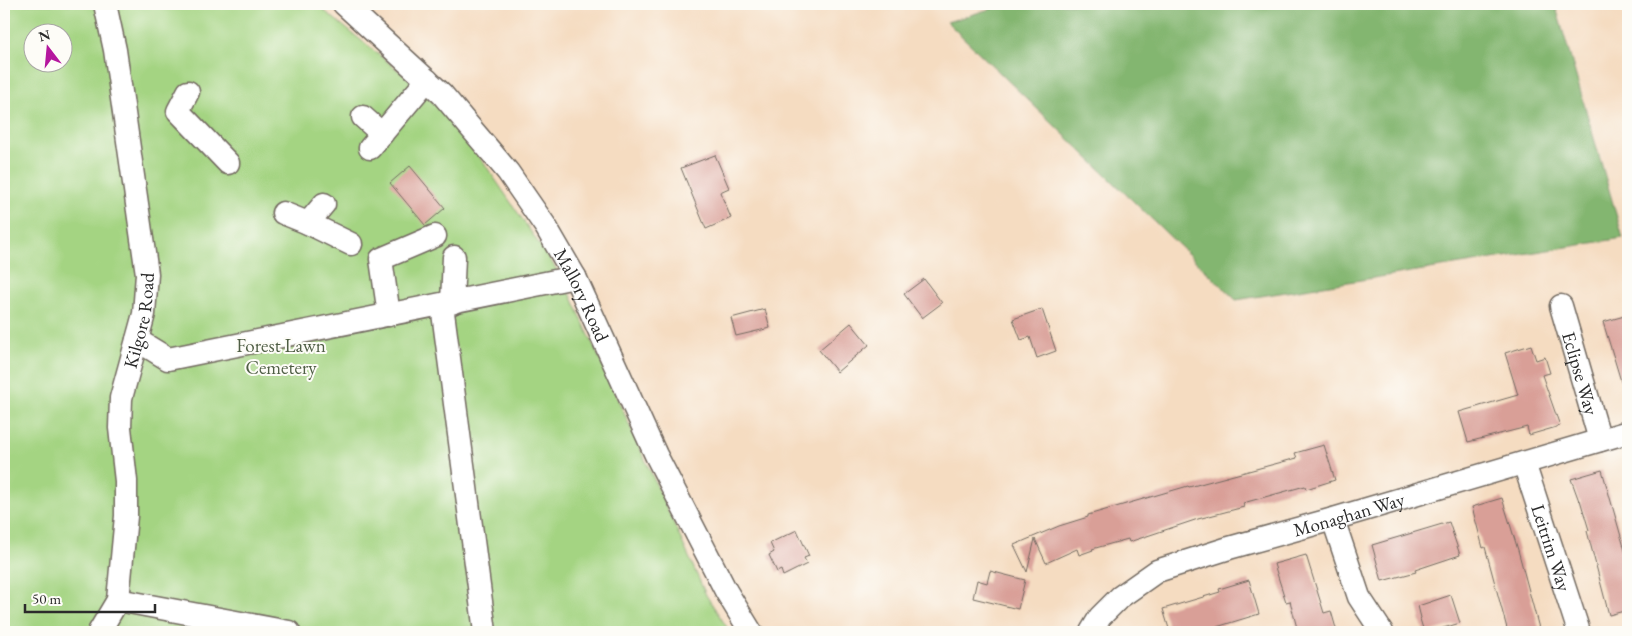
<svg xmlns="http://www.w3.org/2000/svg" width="1632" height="636" font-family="'EB Garamond',serif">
<rect width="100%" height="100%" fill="#fdfcf7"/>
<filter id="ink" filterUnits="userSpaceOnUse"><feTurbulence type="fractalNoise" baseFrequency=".02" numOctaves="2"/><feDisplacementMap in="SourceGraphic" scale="10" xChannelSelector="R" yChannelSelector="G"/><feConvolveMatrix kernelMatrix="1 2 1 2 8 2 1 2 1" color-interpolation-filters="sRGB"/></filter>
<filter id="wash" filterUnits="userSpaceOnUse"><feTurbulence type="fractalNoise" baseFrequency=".0096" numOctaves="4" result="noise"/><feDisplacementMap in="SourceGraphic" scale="20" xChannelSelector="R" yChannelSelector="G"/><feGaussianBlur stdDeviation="1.12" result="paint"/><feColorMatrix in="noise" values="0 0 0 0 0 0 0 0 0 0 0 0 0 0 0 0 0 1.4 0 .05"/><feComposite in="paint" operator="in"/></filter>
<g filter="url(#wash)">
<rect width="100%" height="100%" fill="#f5dcc1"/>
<path fill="#a4d482" stroke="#688056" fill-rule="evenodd" d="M4,4h312l93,75 35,34 42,53 79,116 141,313 24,37h-726zM32,32h30v30h-30z"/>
<polygon fill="#83b670" stroke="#57704e" points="1007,4 1555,4 1623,238 1236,300 947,22"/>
<g id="blocks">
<g fill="#d99f97">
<polygon points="715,155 729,188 720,192 731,218 706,229 681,168"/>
<polygon points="410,166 445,208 425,225 390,183"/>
<polygon points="924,279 942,303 922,318 904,294"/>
<polygon points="765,309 770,328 736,336 731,318"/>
<polygon points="1042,309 1056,351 1037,358 1030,337 1021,340 1013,319"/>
<polygon points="1628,315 1628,390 1624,391 1603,322"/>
<polygon points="851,323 869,345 837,372 819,350"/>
<polygon points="1531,345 1536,360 1545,357 1550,373 1542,375 1560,426 1529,435 1527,427 1468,442 1459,412 1518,395 1505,353"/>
<polygon points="1324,445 1335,480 1306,489 1305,486 1243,503 1244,507 1198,519 1129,542 1128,539 1092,549 1093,550 1079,555 1077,549 1046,563 1035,539 1027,572 1014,545 1059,526 1088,517 1088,515 1188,486 1189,487 1297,458 1295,453"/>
<polygon points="1602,470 1628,561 1628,610 1609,615 1587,531 1589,530 1580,500 1579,501 1571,479"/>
<polygon points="1502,498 1518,550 1540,632 1508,632 1485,547 1483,548 1472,507"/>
<polygon points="1449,522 1460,555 1415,570 1416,572 1382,581 1372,545"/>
<polygon points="797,530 809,556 804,558 807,564 783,576 781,570 777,572 769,555 774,552 770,543"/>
<polygon points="1306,555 1324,613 1331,611 1337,632 1298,632 1290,601 1286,602 1274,564"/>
<polygon points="990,571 1025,580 1018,609 973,598 977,580 987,583"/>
<polygon points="1249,580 1259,614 1200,632 1170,632 1163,609 1220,592 1219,589"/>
<polygon points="1451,595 1460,623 1430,632 1424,632 1420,619 1421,618 1418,606"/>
</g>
</g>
</g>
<g filter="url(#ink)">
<use href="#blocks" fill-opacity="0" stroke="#726960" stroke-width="1"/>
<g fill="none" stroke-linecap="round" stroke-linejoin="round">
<g stroke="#726960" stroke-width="25">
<g id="minor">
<path id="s1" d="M344,4l98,90 66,78 38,55 29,50 81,178 70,136 25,41"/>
<polyline points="188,92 178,111 228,163"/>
<polyline points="363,117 382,134"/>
<polyline points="370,148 427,80"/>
<polyline points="324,204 308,223 351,244"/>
<polyline points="283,213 308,223"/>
<polyline points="452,303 454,257"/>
<polyline points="442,305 485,632"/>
<path id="s2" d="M1561,306l39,134"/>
<polyline points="389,315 381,259 435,236"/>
<polyline points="137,340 168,359 575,277"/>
<path id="s3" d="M1524,463l55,169"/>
<polyline points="1333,519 1359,597 1382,632"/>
<polyline points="118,600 289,632"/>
<path id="s4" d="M99,632l19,-32 8,-84v-35l-6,-53 1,-30 23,-84 3,-40 -32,-224 -10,-46"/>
<path id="s5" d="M1091,632l9,-15 20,-20 37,-26 72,-23 104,-29 295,-87"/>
</g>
</g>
<use href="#minor" stroke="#fff" stroke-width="22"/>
</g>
</g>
<g text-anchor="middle" stroke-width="4" stroke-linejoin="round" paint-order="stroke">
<g font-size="19" fill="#2b2b2b" stroke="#fdfcf7">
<text dy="7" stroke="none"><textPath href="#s1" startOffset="379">Mallory Road</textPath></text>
<text dy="7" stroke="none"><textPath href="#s4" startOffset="320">Kilgore Road</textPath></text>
<text dy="7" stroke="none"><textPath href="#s2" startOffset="70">Eclipse Way</textPath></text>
<text dy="7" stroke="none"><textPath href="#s5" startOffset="291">Monaghan Way</textPath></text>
<text dy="7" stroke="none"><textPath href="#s3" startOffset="89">Leitrim Way</textPath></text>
</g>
<g font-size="19" fill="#4f5e45" stroke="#fdfcf7">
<text x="281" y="352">Forest Lawn<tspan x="281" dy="22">Cemetery</tspan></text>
</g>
</g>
<rect width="1632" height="636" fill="none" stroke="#fdfcf7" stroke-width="20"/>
<g transform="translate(48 48) rotate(344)"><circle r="24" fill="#fdfcf7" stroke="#a9a8a5"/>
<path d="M0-4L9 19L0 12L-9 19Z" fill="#b5179e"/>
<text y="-8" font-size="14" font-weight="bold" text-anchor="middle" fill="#2b2b2b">N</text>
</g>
<path d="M25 604v8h130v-8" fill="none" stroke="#2b2b2b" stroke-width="2.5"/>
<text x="32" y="604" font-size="15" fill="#2b2b2b" stroke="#fdfcf7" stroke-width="4" paint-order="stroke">50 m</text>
</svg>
